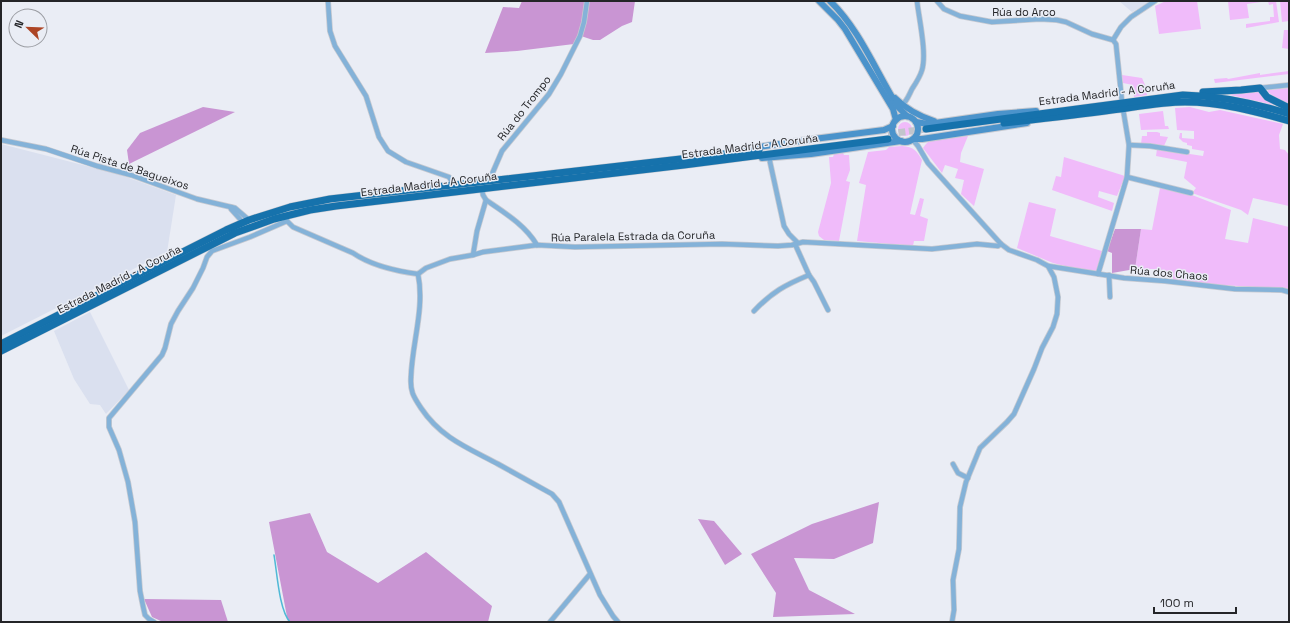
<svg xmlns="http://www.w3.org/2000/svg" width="1290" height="623" font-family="'Space Grotesk',sans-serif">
<rect width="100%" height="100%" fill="#eaedf5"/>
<g fill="#dae0ef">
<polygon points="1119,1 1151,1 1132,12"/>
<polygon points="1,144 118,174 176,195 167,252 1,336"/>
<polygon points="90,312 129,390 106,414 100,405 90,404 74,379 54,331"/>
</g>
<g fill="#f0bbfa">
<polygon points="1166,1 1197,1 1201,29 1159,34 1155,6"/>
<polygon points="1228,1 1276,1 1279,22 1246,28 1246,24 1270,21 1270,17 1274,17 1273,4 1269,5 1268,1 1247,4 1249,18 1230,20"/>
<polygon points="1280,1 1289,1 1289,21 1282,22"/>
<polygon points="1284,30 1289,30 1289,49 1282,48"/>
<polygon points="1289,71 1289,74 1215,83 1214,79 1227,78 1228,79 1260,73 1260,75"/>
<polygon points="1122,75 1142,78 1146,87 1147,95 1134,97 1133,85 1123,83"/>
<polygon points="1289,88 1289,104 1274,97 1268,92 1268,90 1270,90"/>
<polygon points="1256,91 1259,92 1266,100 1274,105 1230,95 1231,94"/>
<polygon points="1190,107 1209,112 1220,110 1283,124 1279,135 1280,149 1285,150 1289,155 1289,206 1253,198 1248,215 1241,210 1192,193 1196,188 1184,178 1187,162 1156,156 1157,149 1203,156 1204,151 1192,149 1192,146 1187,145 1187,143 1183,142 1179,138 1180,133 1182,133 1182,138 1194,139 1194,131 1177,130 1175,108"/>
<polygon points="1163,111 1165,126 1168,126 1169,129 1141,130 1139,114"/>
<circle cx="905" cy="129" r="7"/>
<polygon points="1147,132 1157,132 1160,133 1160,136 1168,137 1164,146 1141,144 1142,136 1147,136"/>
<polygon points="968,136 961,153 960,162 984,169 974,206 961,194 964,180 955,178 958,169 945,165 942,173 923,148 926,144 929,141"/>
<path d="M902,146c12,1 14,4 20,14l-12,54 5,1 5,-17 4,1 -4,17 8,3 -4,22h-10l-1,5 -56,-5 9,-56 -7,-2 9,-31 18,-2 3,-3z"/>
<polygon points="843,153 844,155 849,155 850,170 846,181 850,182 839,241 824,240 819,236 818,232 831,183 829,157 833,157 834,154"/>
<polygon points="1064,157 1125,176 1117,196 1099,191 1098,197 1114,203 1112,211 1052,190 1056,176 1061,177"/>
<path d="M1160,188l32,7 39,15 -6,29 23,4 5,-25 36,9v62c-39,-3 -78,-3 -116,-9v-6l-14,-5h-24l6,-40 11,1z"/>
<polygon points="1029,202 1056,209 1050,236 1102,251 1097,272 1094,273 1053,263 1017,248"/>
</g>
<g fill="#c995d3">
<polygon points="522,1 635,1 632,22 622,26 600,40 593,40 578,35 574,44 517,51 485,53 503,7 519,8"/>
<polygon points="203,107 235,112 129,164 127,150 140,133"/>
<polygon points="1115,229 1141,229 1135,269 1112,273 1112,253 1107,251"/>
<polygon points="879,502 873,543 834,559 794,558 809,590 855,614 773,617 776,593 751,554 812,524"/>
<polygon points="310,513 327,552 378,583 426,552 492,606 488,622 288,622 269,522"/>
<polygon points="698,519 714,521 742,554 725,565"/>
<polygon points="144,599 221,600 228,622 163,622 152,617"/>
</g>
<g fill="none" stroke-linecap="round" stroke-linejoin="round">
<path stroke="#50b9d6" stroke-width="1.5" d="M274,555c3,17 5,55 16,67"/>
<polyline stroke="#c2c5cc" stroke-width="7" stroke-dasharray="7 3.5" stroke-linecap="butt" points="888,134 926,129"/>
<g stroke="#c6c9d0" stroke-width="6">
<g id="minor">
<polyline points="328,1 330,31 335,46 366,96 379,137 388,151 406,162 449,177 454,185"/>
<polyline points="937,1 944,9 960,16 992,22 1040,19 1057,20 1066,22 1092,34 1113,40 1116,44 1122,102"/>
<polyline points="1113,40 1121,27 1131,17 1155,1"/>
<polyline points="1260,88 1289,85"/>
<path d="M902,105c5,-4 7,-10 10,-16 4,-6 8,-12 10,-19 5,-17 -3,-51 -5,-69"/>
<polyline points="1,140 46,149 97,166 131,175 197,199 235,208 249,220"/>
<polyline points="913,140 918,146 928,163 1001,244 1009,250 1037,260 1048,266 1054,277 1058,297 1057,314 1053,327 1042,348 1034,369 1014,414 1007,422 980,448 966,482 960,507 959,549 953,580 954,610 952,622"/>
<polyline points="1129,145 1150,146 1187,152"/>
<polyline points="770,158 770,162 784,226 789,234 798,243"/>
<polyline points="1127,177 1191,193"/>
<polyline points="489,181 502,151 549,94 561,74 580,36 584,22 587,1"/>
<path d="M482,189l1,6 3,5c19,13 39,25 51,45"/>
<polyline points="231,207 231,209 240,219"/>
<path d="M286,215l1,6 6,6 60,26c19,13 42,18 65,21l8,-6 24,-9 23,-4 10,-3 54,-7 38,2 147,-3 56,2 14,-1 11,-3 129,7 45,-5 21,2 3,-2"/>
<polyline points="795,244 809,275 814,282 828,310"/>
<polyline points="473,255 477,231 486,200"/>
<polyline points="1048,266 1124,278 1165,281 1235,289 1282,290 1289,292"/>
<path d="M418,274c7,34 -6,69 -7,103 -1,14 2,19 10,31 20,30 47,40 77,56 18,10 36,20 54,30l7,8 41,93 13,21 5,6"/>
<polyline points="1098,274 1127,177 1129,145 1123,109"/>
<polyline points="1109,275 1110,297"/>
<path d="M754,311c18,-19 31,-26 55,-36"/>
<polyline points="953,464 958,473 968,478"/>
<polyline points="154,622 149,619 145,615 143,606 140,591 135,522 128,482 119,450 109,427 109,418 162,355 165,348 171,324 178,311 193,288 203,268 207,257 212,251 250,237 287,221"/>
<polyline points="550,622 590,574"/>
</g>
</g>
<g stroke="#c6c9d0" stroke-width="8">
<g id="secondary">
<polyline points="819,1 838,20 845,29 893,109 896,120"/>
<path d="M830,1c30,29 46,71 68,106l9,9"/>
<path d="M895,98c11,11 24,18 39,23"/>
<circle cx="905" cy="129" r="13"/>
<polyline points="916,122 928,124 998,114 1036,111"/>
<polyline points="914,139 922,139 1027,123"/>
<polyline points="752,148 814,139 884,130 893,126"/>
<polyline points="762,158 811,154 901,141"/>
</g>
</g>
<g stroke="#c6c9d0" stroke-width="8">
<g id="trunk">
<polyline points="1203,92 1241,90 1260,88 1267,97 1289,108"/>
<path d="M1004,123c36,-4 72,-8 108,-13 24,-3 49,-8 73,-8 35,0 70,9 104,19"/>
<path d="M926,129l257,-34c36,1 71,8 106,19"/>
<polyline points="1,344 226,230 249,220 290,207 330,199 759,150"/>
<polyline points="1,351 235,233 274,219 310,210 336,206 684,165 888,139"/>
</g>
</g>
<use href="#minor" stroke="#84b2d8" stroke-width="4.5"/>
<use href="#secondary" stroke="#4b93cb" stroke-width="6"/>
<use href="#trunk" stroke="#1672ac" stroke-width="7"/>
</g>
<g text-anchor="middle" stroke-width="3" stroke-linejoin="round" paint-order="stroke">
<g font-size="11" fill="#242528" stroke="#eaedf5">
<text x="1024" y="16">Rúa do Arco</text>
<text transform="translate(1107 93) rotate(-7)" y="4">Estrada Madrid - A Coruña</text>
<text transform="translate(524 108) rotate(-52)" y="4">Rúa do Trompo</text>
<text transform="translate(750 146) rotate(-7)" y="4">Estrada Madrid - A Coruña</text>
<text transform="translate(130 167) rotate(18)" y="4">Rúa Pista de Bagueixos</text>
<text transform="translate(429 184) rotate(-7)" y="4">Estrada Madrid - A Coruña</text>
<text transform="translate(633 236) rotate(-1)" y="4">Rúa Paralela Estrada da Coruña</text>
<text transform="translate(1169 273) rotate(5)" y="4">Rúa dos Chaos</text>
<text transform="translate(119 279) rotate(-27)" y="4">Estrada Madrid - A Coruña</text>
</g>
</g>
<rect width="1290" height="623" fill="none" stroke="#242528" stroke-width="4"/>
<g transform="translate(28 28) rotate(293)"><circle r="19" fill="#eaedf5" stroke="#9b9da3"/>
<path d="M0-3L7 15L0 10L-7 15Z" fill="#ad4525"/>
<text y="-6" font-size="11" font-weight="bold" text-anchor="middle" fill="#242528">N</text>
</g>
<path d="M1154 607v6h82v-6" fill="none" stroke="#242528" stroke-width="2"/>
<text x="1160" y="607" font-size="12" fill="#242528" stroke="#eaedf5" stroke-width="3" paint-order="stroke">100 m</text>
</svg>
